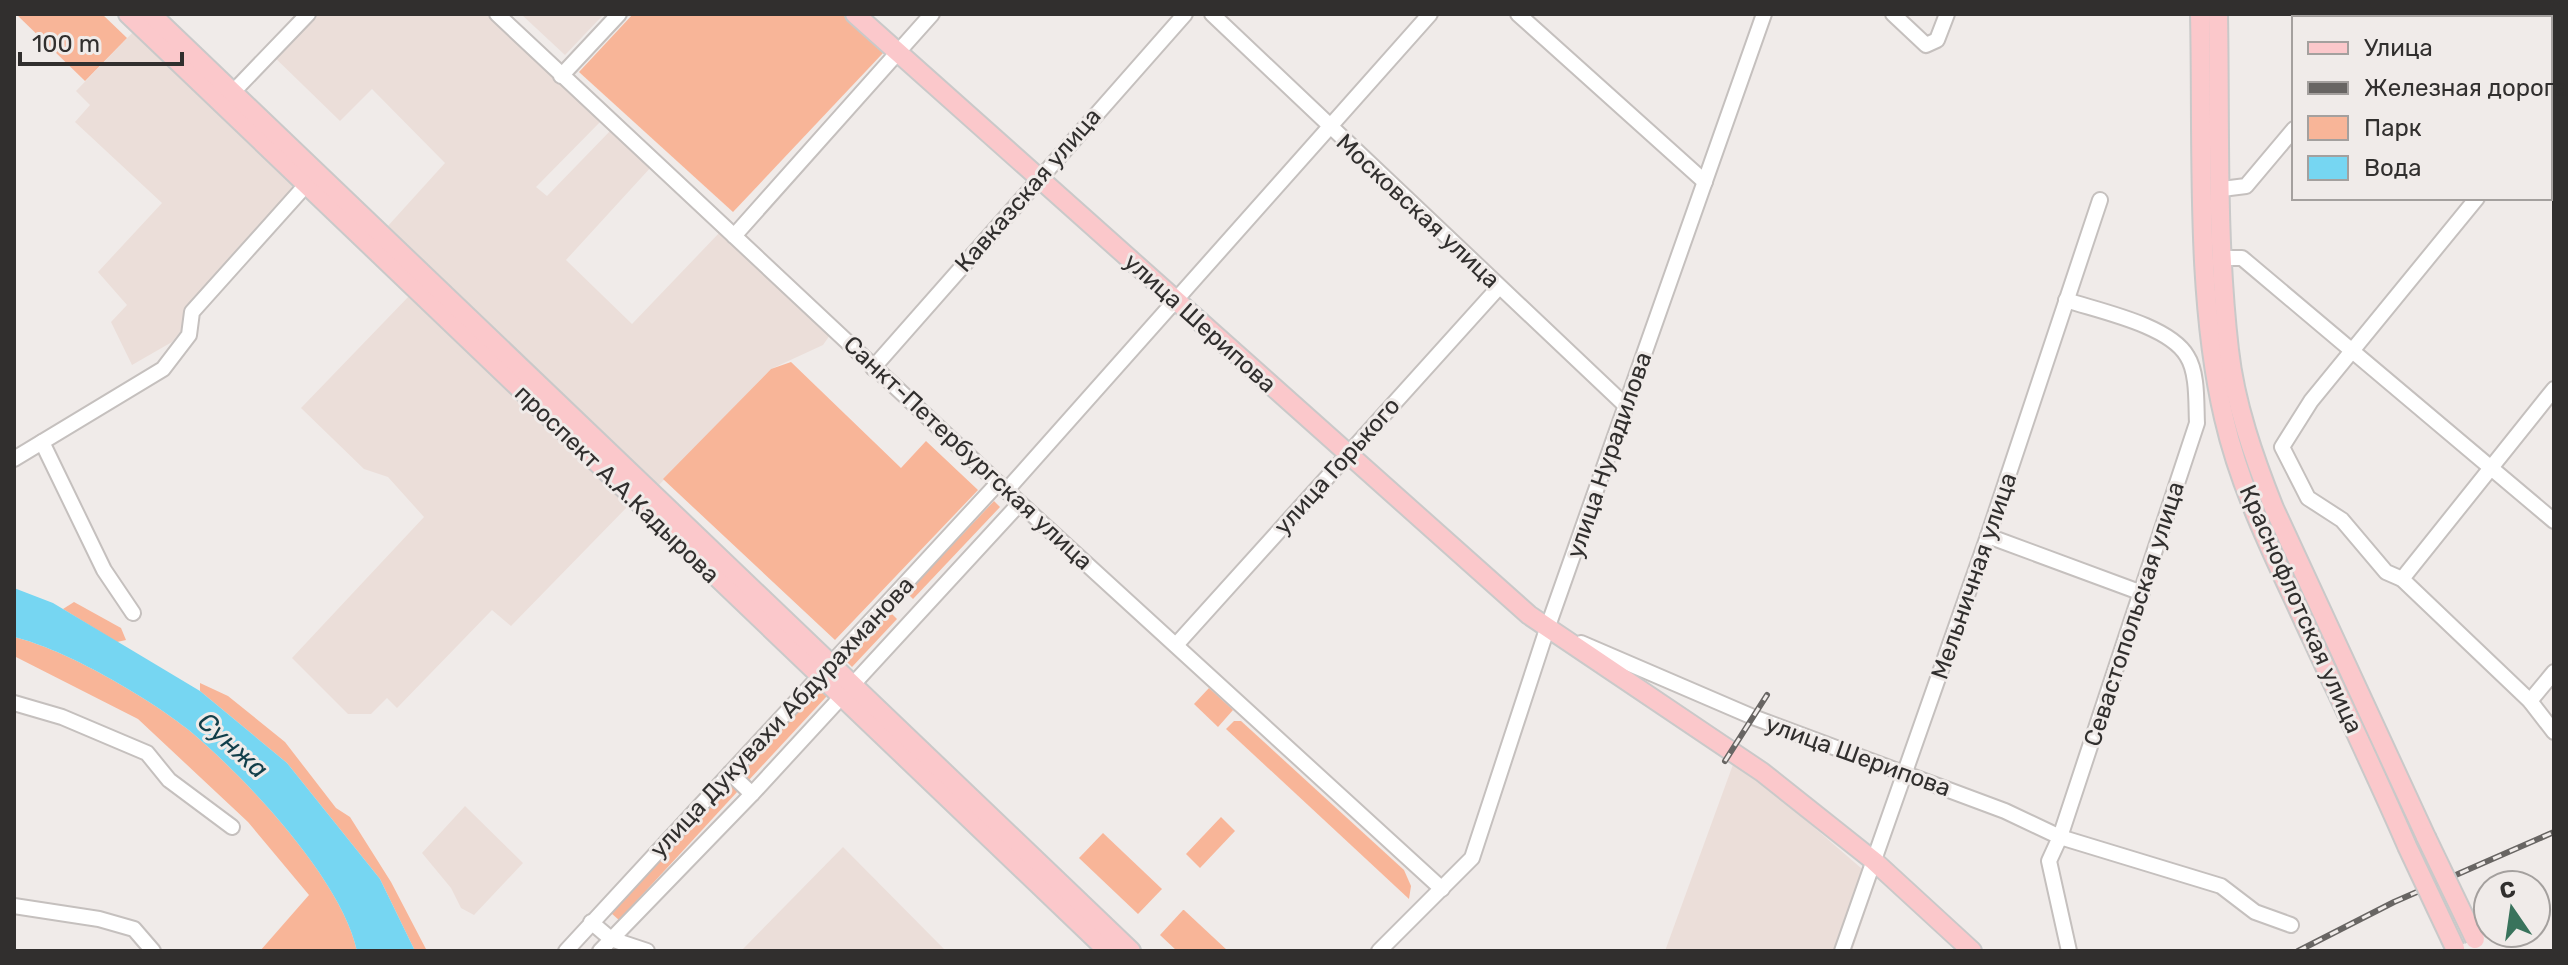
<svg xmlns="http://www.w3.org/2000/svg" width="2568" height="965" font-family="Rubik,sans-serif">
<rect width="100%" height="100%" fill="#f0ebe9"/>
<g fill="#ebded9">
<polygon points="303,14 490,14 603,119 536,187 547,196 611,130 652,166 566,260 632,324 720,232 830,335 823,345 771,369 659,485 387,227 445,163 372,89 340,121 268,51"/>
<polygon points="521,14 604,14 565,55"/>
<polygon points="134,31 297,188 172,342 132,365 111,322 127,305 98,272 162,203 75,122 90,105 76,91"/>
<polygon points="411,294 629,505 511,626 492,610 397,708 387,698 371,714 348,714 292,658 424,517 388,477 364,469 301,408"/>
<polygon points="1735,759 1876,881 1852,951 1665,951"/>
<polygon points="465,806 523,863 474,915 461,908 451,888 422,853"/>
<polygon points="843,847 946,951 741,951"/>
</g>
<g fill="#f8b598">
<polygon points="16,14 102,14 127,38 85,81"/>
<polygon points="633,14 842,14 884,52 733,212 579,72"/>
<polygon points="791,362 901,468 926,441 978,490 835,640 663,479 771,369"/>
<polygon points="994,501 1000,507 913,599 907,593"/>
<polygon points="74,602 121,628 126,640 117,642 63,609"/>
<polygon points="890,612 897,619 852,667 845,660"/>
<path d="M14,637c51,12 135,61 176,94 56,47 152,149 167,220h-97l49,-56 -61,-73 -110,-103 -124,-63z"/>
<polygon points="200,683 228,696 285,742 336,808 350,817 391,882 427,951 415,951 380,879 287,763 200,691"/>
<polygon points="818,688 827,696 748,781 739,773"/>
<polygon points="1209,688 1233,710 1218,727 1194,704"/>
<polygon points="1234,721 1241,721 1404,870 1411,886 1409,899 1226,729"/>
<polygon points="730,784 738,791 619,920 611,913"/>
<polygon points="1221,817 1235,831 1200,868 1186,854"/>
<polygon points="1103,833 1162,889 1138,914 1079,858"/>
<polygon points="1183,910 1184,910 1228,951 1177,951 1160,935"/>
</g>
<path fill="#76d6f2" d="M14,588l39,15 147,88 87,72 93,116 35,72h-58c-15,-71 -111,-173 -167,-220 -41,-33 -125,-82 -176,-94z"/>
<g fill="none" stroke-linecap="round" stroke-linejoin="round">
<g stroke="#c5c0be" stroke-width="18">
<g id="minor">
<polyline points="497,14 998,483 1442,889"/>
<polyline points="1212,14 1626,406"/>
<polyline points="1518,14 1705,182"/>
<polyline points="1893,14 1926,45 1937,40 1947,14"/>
<polyline points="2343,14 2348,18"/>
<polyline points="2390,18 2393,14"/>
<polyline points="561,76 619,14"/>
<polyline points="233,92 308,14"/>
<polyline points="2550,108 2554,103"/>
<polyline points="2550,186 2554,189"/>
<polyline points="2222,189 2246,186 2294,129"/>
<polyline points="2477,198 2311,401 2282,447 2308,498 2342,520 2386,572 2402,579 2530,701 2554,732"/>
<polyline points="734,236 932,14"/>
<polyline points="2224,258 2242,258 2554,521"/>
<path d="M2066,300c33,11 103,25 121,56 11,17 9,48 10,67l-137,414 161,49 34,26 36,13"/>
<polyline points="873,368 1185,14"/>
<polyline points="42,442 104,570 133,613"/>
<polyline points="14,459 163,369 189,335 192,312 305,186"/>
<polyline points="1006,491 1430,14"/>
<polyline points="1988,536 2142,593"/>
<polyline points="2402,579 2554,389"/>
<polyline points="1581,643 1753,717 2005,811 2060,837 2049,861 2069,951"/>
<polyline points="1176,645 1499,287"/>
<polyline points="2530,701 2554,672"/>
<polyline points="14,703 62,717 147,753 169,780 232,827"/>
<polyline points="730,773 752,794"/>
<polyline points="14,906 99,919 134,929 153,951"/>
<polyline points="591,922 611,939 647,951"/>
<polyline points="566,951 998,483"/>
<polyline points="600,951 752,794 1020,503"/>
<polyline points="1379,951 1472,858 1547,629 1764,14"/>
<polyline points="1842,951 1988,536 2100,200"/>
</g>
</g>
<g stroke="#c9c9c9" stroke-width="22">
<g id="major">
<polyline points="128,14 1108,951"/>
<polyline points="151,14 1131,951"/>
<polyline points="855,14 1529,615 1762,772 1874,861 1972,951"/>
<path d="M2200,14c3,128 -5,280 24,404 15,66 44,126 72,186 37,81 76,161 111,242"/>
<path d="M2218,14c2,111 -2,225 11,336 6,54 25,108 45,158l152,329"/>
</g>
</g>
<use href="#minor" stroke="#fff" stroke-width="14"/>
<use href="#major" stroke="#fbc8cb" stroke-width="18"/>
<g stroke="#686563" stroke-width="6">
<g id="rail">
<polyline points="1725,761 1767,695"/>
<polyline points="2298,951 2394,902 2554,832"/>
</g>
</g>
<use href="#rail" stroke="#f0ebe9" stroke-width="3" stroke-dasharray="9" stroke-linecap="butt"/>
<g stroke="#c9c9c9" stroke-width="22" stroke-linecap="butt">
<g id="major-bridge">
<polyline points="2426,837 2475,939"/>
<polyline points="2407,846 2455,948"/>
</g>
</g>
<use href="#major-bridge" stroke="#fbc8cb" stroke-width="18"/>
</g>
<g text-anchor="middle" stroke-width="6" stroke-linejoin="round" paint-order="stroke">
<g font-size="24" fill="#312f2e" stroke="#f0ebe9">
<text transform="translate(1028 190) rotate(-49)" y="8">Кавказская улица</text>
<text transform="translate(1418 211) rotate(43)" y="8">Московская улица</text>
<text transform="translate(1200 323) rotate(42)" y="8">улица Шерипова</text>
<text transform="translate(968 453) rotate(43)" y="8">Санкт-Петербургская улица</text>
<text transform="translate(1609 455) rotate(-71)" y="8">улица Нурадилова</text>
<text transform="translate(1337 466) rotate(-48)" y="8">улица Горького</text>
<text transform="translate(617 484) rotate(44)" y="8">проспект А.А.Кадырова</text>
<text transform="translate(1974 576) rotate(-71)" y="8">Мельничная улица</text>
<text transform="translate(2301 609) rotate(66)" y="8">Краснофлотская улица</text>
<text transform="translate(2134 614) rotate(-72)" y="8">Севастопольская улица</text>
<text transform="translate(782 717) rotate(-47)" y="8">улица Дукувахи Абдурахманова</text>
<text transform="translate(1858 756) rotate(20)" y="8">улица Шерипова</text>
</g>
<g font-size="26" font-style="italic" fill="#123f4a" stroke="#f0ebe9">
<text transform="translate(233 745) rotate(42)" y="9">Сунжа</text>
</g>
</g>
<rect width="2568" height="965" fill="none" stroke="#312f2e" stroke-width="32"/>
<rect x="2292" y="16" width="260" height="184" fill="#f0ebe9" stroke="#a4a09e" stroke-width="2"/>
<rect x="2308" y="42" width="40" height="12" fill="#fbc8cb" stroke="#a4a09e" stroke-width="2"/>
<text x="2364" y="56" font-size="24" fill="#312f2e">Улица</text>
<rect x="2308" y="82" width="40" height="12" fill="#686563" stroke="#a4a09e" stroke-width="2"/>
<text x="2364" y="96" font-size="24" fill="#312f2e">Железная дорога</text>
<rect x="2308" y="116" width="40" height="24" fill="#f8b598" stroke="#a4a09e" stroke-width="2"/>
<text x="2364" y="136" font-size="24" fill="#312f2e">Парк</text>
<rect x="2308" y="156" width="40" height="24" fill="#76d6f2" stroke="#a4a09e" stroke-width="2"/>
<text x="2364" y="176" font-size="24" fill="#312f2e">Вода</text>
<g transform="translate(2512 909) rotate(347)"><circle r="38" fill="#f0ebe9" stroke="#a4a09e" stroke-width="2"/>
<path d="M0-6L14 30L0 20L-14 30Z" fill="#39735c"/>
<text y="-12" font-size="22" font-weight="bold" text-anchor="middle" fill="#312f2e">С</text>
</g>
<path d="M20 52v12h162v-12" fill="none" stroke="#312f2e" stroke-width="4"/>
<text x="32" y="52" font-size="24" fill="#312f2e" stroke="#f0ebe9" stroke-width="6" paint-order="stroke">100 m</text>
</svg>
